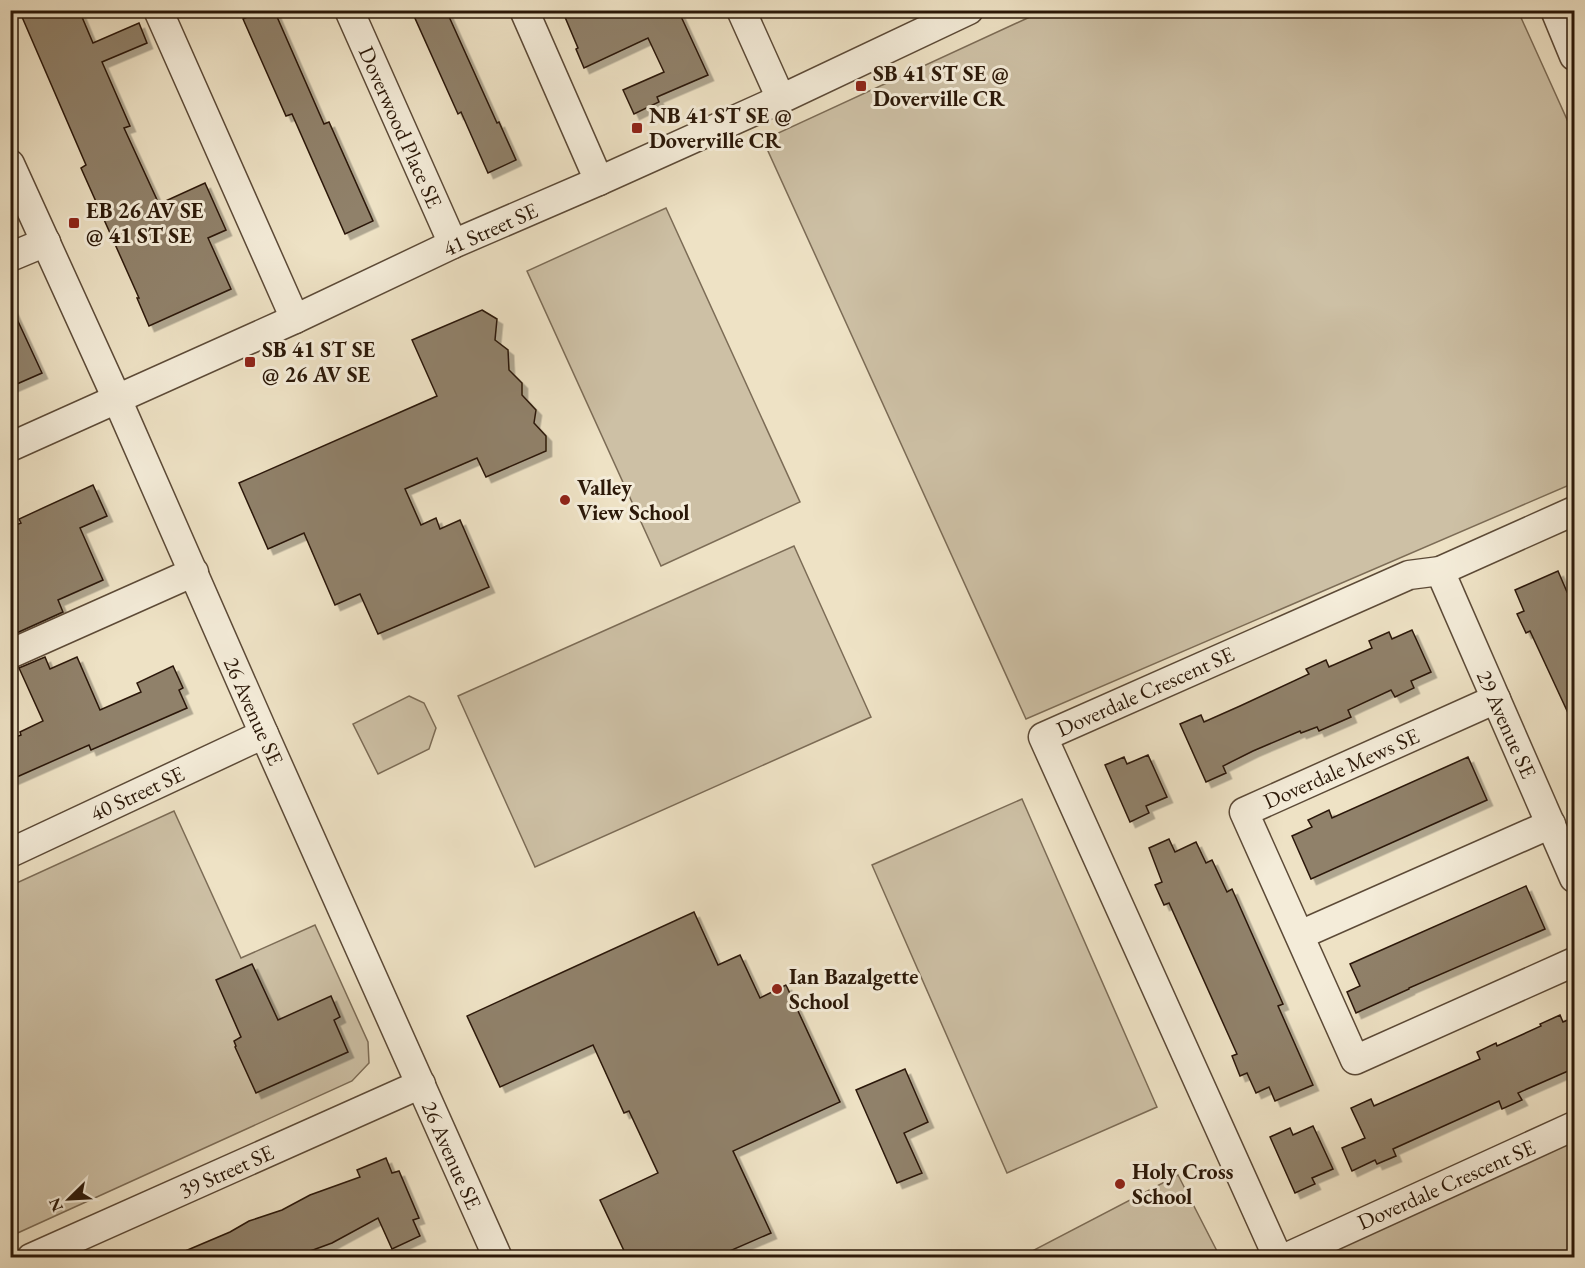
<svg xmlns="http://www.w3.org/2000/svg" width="1585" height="1268" font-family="'EB Garamond',serif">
<defs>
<filter id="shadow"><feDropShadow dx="5.5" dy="5.5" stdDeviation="0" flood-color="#0004"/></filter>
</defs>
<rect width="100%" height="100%" fill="#eee2c5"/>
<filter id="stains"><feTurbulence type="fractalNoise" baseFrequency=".00333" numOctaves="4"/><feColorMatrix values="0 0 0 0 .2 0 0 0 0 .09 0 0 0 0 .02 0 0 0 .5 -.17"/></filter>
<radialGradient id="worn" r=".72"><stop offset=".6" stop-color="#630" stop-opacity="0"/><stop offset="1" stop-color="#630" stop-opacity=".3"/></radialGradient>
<g fill="#cdc0a5" stroke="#7c6c56" stroke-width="1.5">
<polygon points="1045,10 1518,11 1574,135 1574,483 1026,719 763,140"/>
<polygon points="666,208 800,502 661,566 527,271"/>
<polygon points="794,546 871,717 535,867 458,696"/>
<polygon points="409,696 424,703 436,728 429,749 378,774 353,724"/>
<polygon points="1022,799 1157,1107 1007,1173 872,865"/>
<polygon points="174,811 241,958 315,925 368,1042 369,1063 352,1081 11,1236 10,886"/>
<polygon points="1574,1138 1574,1257 1314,1257"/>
<polygon points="1178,1175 1220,1257 1037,1257 1034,1250"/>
</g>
<g fill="#90816a" stroke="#2b1808" stroke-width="1.5" filter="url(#shadow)">
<polygon points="19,10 79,10 93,43 139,23 147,43 102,62 130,126 124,128 159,204 205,183 226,230 208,238 231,289 149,326 137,298 139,298 81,168 86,165"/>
<polygon points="263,10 274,10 324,124 329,122 373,221 345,234 292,114 286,116 243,19"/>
<polygon points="427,10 446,10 497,123 499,122 516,160 488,173 461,112 458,114 414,16"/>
<polygon points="562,10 678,10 708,75 657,97 659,102 634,114 623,90 664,72 648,38 584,68 576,49 578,48"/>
<polygon points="10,304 42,373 10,387"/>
<polygon points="482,310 497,319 495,340 508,350 509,370 522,383 522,395 536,410 534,423 546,436 546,451 486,477 477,458 405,489 421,525 436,518 440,529 460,520 489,587 378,634 360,594 335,605 304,533 268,549 239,483 437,396 412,340"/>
<polygon points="93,485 107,516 80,528 103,580 58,600 63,612 10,636 10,527 21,523 19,519"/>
<polygon points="1558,571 1567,592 1575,588 1575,728 1530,631 1526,633 1517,614 1524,611 1515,590"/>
<polygon points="1412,630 1431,672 1411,681 1414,688 1395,697 1391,690 1348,710 1351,717 1319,731 1317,727 1301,733 1300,731 1253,751 1223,766 1226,773 1206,782 1180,724 1201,715 1204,722 1240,706 1309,674 1306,669 1326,660 1329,667 1372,648 1369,641 1389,632 1392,639"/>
<polygon points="45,657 50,669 77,657 100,710 141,692 137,683 173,666 183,688 179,690 187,708 91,750 89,745 10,780 10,739 21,735 20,732 43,721 19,668"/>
<polygon points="1148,755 1167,797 1146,806 1149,813 1130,822 1105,765 1124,757 1127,764"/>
<polygon points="1468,757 1487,800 1311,879 1292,836 1312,827 1308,820 1329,810 1332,818"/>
<polygon points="1169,839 1175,852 1196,842 1206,863 1212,860 1227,892 1232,889 1283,1004 1278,1006 1313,1085 1275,1101 1269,1087 1256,1093 1247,1073 1240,1076 1232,1056 1237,1054 1169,903 1164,905 1155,885 1162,882 1149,848"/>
<polygon points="1526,886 1545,929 1409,988 1409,989 1356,1013 1347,992 1360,986 1350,964"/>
<polygon points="694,912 718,965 740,955 760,998 786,985 840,1102 733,1151 771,1233 716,1257 627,1257 600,1200 658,1173 629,1111 624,1113 593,1045 500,1087 467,1016"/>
<polygon points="252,964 278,1020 331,996 340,1017 334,1020 348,1052 256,1093 235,1047 236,1046 234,1041 241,1037 216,980"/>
<polygon points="1560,1015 1563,1022 1575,1017 1575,1068 1518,1093 1522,1100 1502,1109 1499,1101 1393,1149 1396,1156 1377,1164 1375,1160 1352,1171 1342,1148 1365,1138 1351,1108 1371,1099 1374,1106 1480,1059 1477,1052 1496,1043 1497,1046 1541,1026 1540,1024"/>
<polygon points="905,1069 928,1122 904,1133 922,1173 897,1183 856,1090"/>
<polygon points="1313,1126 1333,1169 1312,1178 1315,1184 1295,1193 1270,1137 1290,1128 1293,1135"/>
<polygon points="386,1158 392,1173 399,1171 419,1218 413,1220 420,1236 392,1249 378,1218 332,1243 294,1257 171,1257 230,1232 249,1221 282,1210 310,1195 360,1177 357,1170"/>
</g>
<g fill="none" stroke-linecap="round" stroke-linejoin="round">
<g stroke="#5c4a37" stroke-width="31">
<g id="minor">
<polyline points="158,10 295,319"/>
<polyline points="349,10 453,244"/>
<polyline points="524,10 599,181"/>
<polyline points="741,10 781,99"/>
<polyline points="1555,10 1574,56"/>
<polyline points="10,164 117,399 264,734 498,1258"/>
<polyline points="10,257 46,242"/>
<polyline points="10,447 295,319 453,244 599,181 781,99 969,10"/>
<polyline points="1440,571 1574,878"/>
<polyline points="10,654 194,572"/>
<polyline points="1496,699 1244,812 1355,1060 1574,962"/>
<polyline points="10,853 264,734"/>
<polyline points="1300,935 1551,824"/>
<polyline points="31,1258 421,1084"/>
<polyline points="1278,1258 1043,737 1409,575 1440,571 1574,511"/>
<polyline points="1285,1258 1574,1126"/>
</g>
</g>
<use href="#minor" stroke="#f4ecd9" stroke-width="28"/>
</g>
<g fill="#8f2418" stroke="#f4ecd9" stroke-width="2">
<rect x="855" y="80" width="12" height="12" rx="3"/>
<rect x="631" y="122" width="12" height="12" rx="3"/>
<rect x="68" y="217" width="12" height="12" rx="3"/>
<rect x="244" y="356" width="12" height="12" rx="3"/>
<circle cx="565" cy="500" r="6"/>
<circle cx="777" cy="989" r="6"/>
<circle cx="1120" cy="1184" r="6"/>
</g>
<g text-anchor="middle" stroke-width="6" stroke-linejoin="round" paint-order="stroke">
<g font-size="22" font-weight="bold" fill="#2b1808" stroke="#f4ecd9" text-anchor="start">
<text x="873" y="81">SB 41 ST SE @<tspan x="873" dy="25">Doverville CR</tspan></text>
<text x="649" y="123">NB 41 ST SE @<tspan x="649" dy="25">Doverville CR</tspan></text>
<text x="86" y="218">EB 26 AV SE<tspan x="86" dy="25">@ 41 ST SE</tspan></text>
<text x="262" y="357">SB 41 ST SE<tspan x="262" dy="25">@ 26 AV SE</tspan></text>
<text x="577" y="495">Valley<tspan x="577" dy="25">View School</tspan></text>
<text x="789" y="984">Ian Bazalgette<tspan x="789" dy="25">School</tspan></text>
<text x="1132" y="1179">Holy Cross<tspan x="1132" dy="25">School</tspan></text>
</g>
<g font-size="22" fill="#2b1808" stroke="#f4ecd9">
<text transform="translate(401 127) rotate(66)" y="8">Doverwood Place SE</text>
<text transform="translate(490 229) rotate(-24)" y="8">41 Street SE</text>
<text transform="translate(1145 691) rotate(-24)" y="8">Doverdale Crescent SE</text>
<text transform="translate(254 711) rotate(66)" y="8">26 Avenue SE</text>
<text transform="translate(1507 724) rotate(66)" y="8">29 Avenue SE</text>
<text transform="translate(1341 768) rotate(-24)" y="8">Doverdale Mews SE</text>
<text transform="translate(137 793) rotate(-25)" y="8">40 Street SE</text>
<text transform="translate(452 1155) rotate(66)" y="8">26 Avenue SE</text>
<text transform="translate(226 1171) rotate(-24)" y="8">39 Street SE</text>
<text transform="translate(1446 1184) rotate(-24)" y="8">Doverdale Crescent SE</text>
</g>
</g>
<rect width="1585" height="1268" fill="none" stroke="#eee2c5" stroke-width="36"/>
<rect x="12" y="12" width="1561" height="1244" fill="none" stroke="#2b1808" stroke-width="3"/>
<rect x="18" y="18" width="1549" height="1232" fill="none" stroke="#2b1808" stroke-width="1.5"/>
<g transform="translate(69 1199) rotate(246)" stroke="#f4ecd9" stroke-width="4.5" paint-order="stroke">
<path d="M0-4.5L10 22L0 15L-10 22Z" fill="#2b1808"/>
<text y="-9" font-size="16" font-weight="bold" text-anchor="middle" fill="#2b1808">N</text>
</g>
<rect width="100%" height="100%" filter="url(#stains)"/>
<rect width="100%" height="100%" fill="url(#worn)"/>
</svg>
